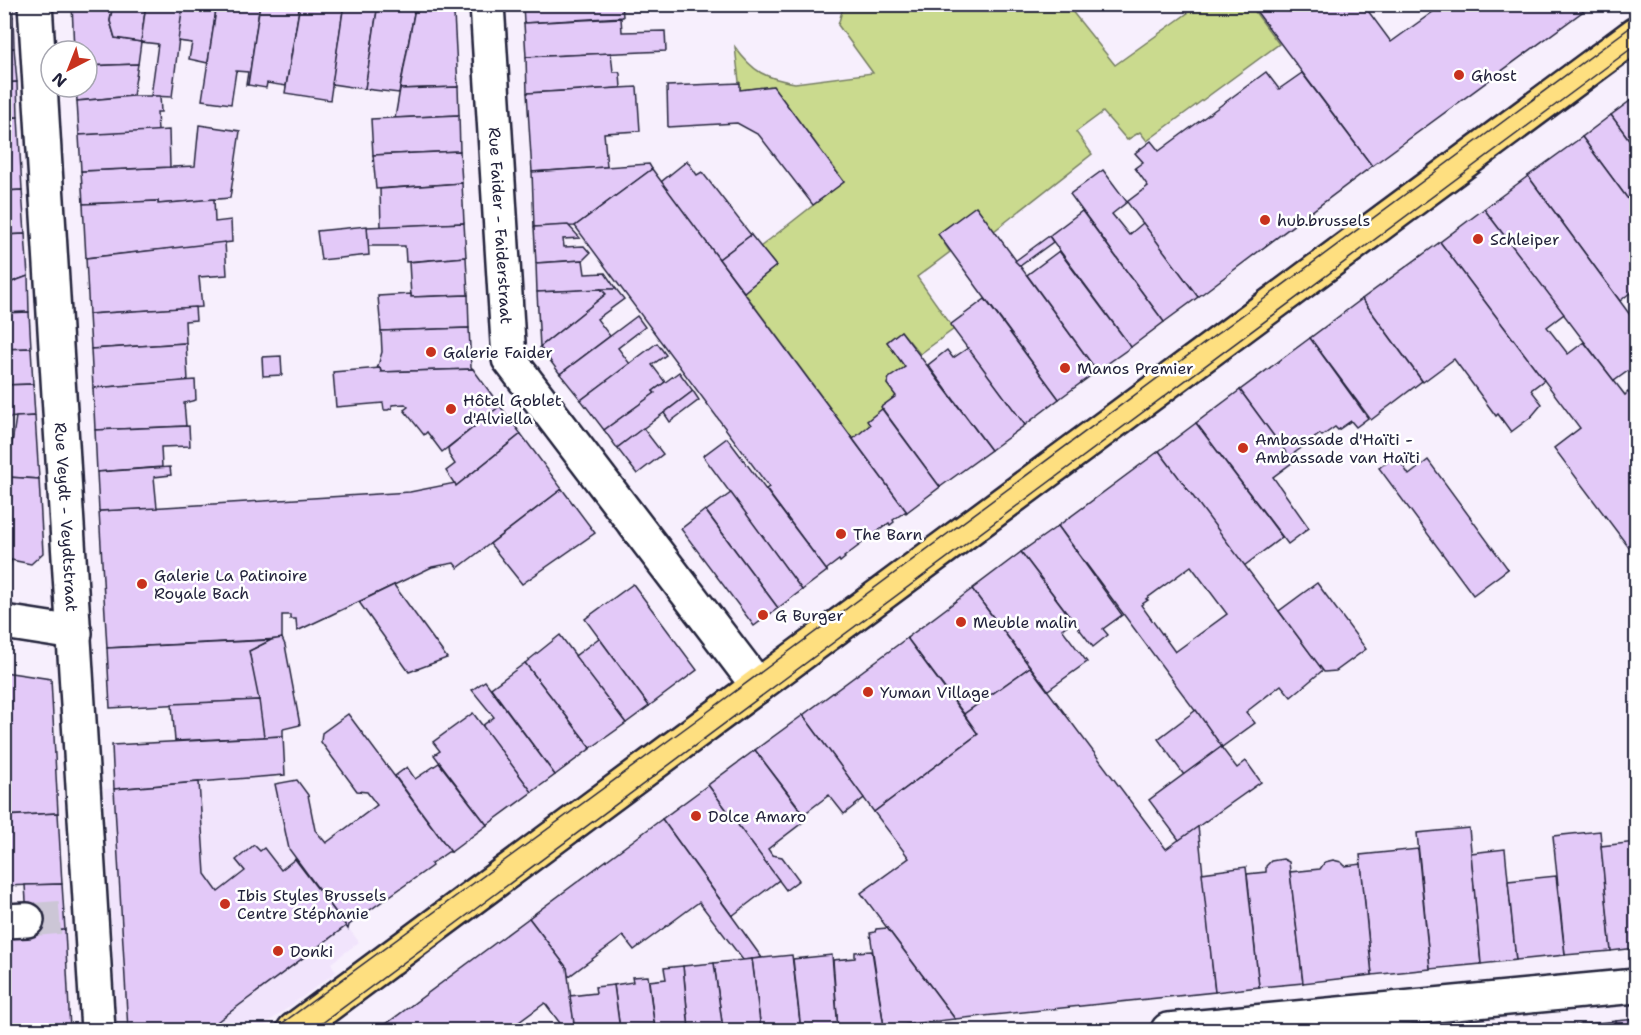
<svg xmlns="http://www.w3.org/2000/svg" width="1641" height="1035" font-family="'Shantell Sans',sans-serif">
<rect width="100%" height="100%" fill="#f7effd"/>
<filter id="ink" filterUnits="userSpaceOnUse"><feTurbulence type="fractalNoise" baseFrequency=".0167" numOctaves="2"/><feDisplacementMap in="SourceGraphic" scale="12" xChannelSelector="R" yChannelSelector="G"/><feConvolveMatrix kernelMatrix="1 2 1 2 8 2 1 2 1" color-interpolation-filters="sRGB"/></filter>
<g filter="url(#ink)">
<polygon fill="#f1e4fc" points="273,776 289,849 359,942 331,963 336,972 258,1030 117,1030 104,789"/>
<path fill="#cada8e" stroke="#767e64" stroke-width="1.5" d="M844,4l223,1 48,60 84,-60h51l29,39 -132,97 -7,-9 -13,8 -24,-28 -27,20 16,22 -98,77 -18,-24 -38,27 12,18 -33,25 37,52 -34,25 -19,-23 -14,11 18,25 -16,12 -2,5 9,12 -14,11v2l-12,16 -17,14 -109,-147 32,-26 -16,-19 84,-66 -71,-95 -33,4 -5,-43c18,25 30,31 60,36l78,-10 -35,-48z"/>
<g fill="#e3c9f8" stroke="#22223b" stroke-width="1.5" fill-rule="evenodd">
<polygon points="4,4 12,4 13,17 4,17"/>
<polygon points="72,4 113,4 110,21 115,38 141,42 138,64 87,66 87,51 74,51"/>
<polygon points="113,4 146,4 141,42 115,38 110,21"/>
<polygon points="146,4 183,4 172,97 151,96 158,44 141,42"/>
<polygon points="183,4 217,4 208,63 189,59 192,43 178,41"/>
<polygon points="217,4 260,4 248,85 246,85 248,72 236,71 231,104 202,100"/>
<polygon points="260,4 300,4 286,86 267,83 266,88 248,85"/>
<polygon points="300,4 344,4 330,100 285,93"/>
<polygon points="344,4 378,4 365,89 332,84"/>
<polygon points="378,4 415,8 399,93 365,89"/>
<polygon points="523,4 622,4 623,17 524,23"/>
<polygon points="1251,4 1363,4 1391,42 1444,4 1593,4 1372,166"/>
<polygon points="415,8 454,14 458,87 400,89"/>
<polygon points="4,17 13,17 14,48 4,49"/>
<polygon points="621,18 622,32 665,31 666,51 526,57 524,23"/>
<polygon points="14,48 17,82 4,83 4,49"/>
<polygon points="611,53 613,72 619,72 620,74 621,88 527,93 526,57"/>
<polygon points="138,64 133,96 77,101 76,87 87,87 87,66"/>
<polygon points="1266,72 1279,89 1302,73 1372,166 1198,297 1127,202 1148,186 1135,168 1143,162 1135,153 1151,141 1159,151"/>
<polygon points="17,82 18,117 4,118 4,83"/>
<polygon points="740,83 740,90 773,86 844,182 813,205 759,135 737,123 668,127 667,86"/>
<polygon points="458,87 459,115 395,118 400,89"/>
<polygon points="637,87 640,131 604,133 607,167 532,172 527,93"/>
<polygon points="133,96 160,96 161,112 157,112 158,132 79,135 77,101"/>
<polygon points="1634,98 1636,101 1636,149 1611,115"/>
<polygon points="459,115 460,151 373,155 371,119"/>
<polygon points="1611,115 1636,149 1636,210 1582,137"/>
<polygon points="18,117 22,190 4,191 4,118"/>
<polygon points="199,125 240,131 230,198 158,204 158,201 83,204 81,171 195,166"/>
<polygon points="169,130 170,167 81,171 79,135"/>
<polygon points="1582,137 1636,210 1636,288 1620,301 1528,176"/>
<polygon points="460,151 462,183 376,189 373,155"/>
<polygon points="687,161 697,175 702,172 751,235 719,259 661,182"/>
<polygon points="649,164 652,169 575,226 534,227 532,172"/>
<polygon points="652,169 907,512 906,513 905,512 893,520 894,522 890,525 889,523 844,557 845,558 840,562 839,560 827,569 827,571 766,489 769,487 575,226"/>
<polygon points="1103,170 1127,202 1112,214 1129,235 1143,223 1198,297 1164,322 1070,194"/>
<polygon points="1528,176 1636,323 1636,365 1614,381 1484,209"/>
<polygon points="462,183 464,223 381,227 380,189"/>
<polygon points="22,190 25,234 4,235 4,191"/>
<polygon points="214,199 215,222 231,220 232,242 86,258 83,204 158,201 158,204"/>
<polygon points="976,206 1097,371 1059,399 938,234"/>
<polygon points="1484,209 1564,314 1547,327 1568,354 1584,342 1625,395 1628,392 1636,403 1636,557 1554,448 1580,428 1440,242"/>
<polygon points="1082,211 1164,322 1131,347 1049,236"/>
<polygon points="464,223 466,257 406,262 405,246 368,246 367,227"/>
<polygon points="568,225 580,238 563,239 564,247 584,246 590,253 583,260 536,263 534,227"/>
<polygon points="367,226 369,255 321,260 317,231"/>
<polygon points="25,234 28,276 4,285 4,235"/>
<polygon points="751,235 776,266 744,292 719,259"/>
<polygon points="1049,236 1053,242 1020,266 1015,261"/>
<polygon points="225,242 227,275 199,277 202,307 89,314 86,258"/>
<polygon points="1440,242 1544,380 1531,390 1542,404 1531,417 1511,432 1498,414 1496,416 1454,359 1423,382 1362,299"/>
<polygon points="1059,251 1131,347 1097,371 1027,275"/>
<polygon points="466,257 468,295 411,297 409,262"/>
<polygon points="583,260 585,274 605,273 616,289 537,292 536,263"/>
<polygon points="28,276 29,312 4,313 4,285"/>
<polygon points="601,289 606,294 540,347 537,292"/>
<polygon points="601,289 616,289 624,299 597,319 610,336 560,374 540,347 606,294"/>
<polygon points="411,294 411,297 468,295 469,328 381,331 378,296"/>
<polygon points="985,299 1059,399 1025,425 950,325"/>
<polygon points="1362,299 1422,381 1371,420 1310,338"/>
<polygon points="195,307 196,320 185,321 186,343 91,349 89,314"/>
<polygon points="29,312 31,348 4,349 4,313"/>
<polygon points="637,316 645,327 618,348 630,364 581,400 560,374"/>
<polygon points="469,328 471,367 473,369 381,372 380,368 377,369 382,352 381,331"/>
<polygon points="901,331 991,450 940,487 881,407 896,396 887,384 889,378 905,367 887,342"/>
<polygon points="1310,338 1368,418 1356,427 1351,421 1338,430 1335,427 1322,436 1320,434 1289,457 1240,390"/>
<polygon points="186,343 188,381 93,388 91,349"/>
<polygon points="657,343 666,355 652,365 665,382 653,391 655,393 604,430 581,400"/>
<polygon points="31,348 33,384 4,385 4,349"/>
<polygon points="968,348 1025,425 991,450 928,365 947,350 953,358"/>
<polygon points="281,356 282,375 263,376 262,357"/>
<polygon points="380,368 381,372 473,369 500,406 442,452 427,432 424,435 404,410 408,407 405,404 392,405 392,408 388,410 384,410 383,403 336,407 333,372"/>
<polygon points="679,372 693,391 617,448 604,430 655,393 653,391"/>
<polygon points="195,380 196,400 184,403 186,426 95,430 93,388"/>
<polygon points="33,384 35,416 4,418 4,385"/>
<polygon points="1240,390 1293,462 1273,477 1309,528 1288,544 1196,423"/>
<polygon points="693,391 699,400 670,422 664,413"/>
<polygon points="500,406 521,434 456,486 446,471 455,464 449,455 448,448"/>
<polygon points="882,409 940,487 907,512 853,439 870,425 867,421"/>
<polygon points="35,416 39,479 7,477 16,417"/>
<polygon points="1196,423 1282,537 1244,566 1159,451"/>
<polygon points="189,426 190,446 161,447 162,467 97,472 95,430"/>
<polygon points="643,428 663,454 637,474 617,448"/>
<polygon points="521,434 562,489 458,568 454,563 432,567 297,631 296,619 290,619 290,615 282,615 282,638 280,639 107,648 99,511 410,492 455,483 456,486"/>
<polygon points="727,438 827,571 802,590 703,456"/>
<path d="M1159,451l164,219 -32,27 -10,-12 -35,27 9,11 -33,24 -164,-221zM1191,566l36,48 -52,38 -34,-47 7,-5 -2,-1z"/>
<polygon points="1396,455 1409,475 1428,460 1508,569 1473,595 1379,468"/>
<polygon points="170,467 171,475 154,477 157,508 99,511 97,472"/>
<polygon points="7,477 39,479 43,553 31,564 11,560 7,587 4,586 4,493"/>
<polygon points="562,489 595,533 522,584 490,544"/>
<polygon points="731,493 802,590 778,608 706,511"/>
<polygon points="705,510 778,608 754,626 681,529"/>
<polygon points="1058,526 1122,615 1103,629 1108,635 1093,647 1021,552"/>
<polygon points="1021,552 1073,621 1062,629 1087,662 1048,690 972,589"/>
<polygon points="1317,583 1366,649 1336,671 1324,672 1279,611"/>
<polygon points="633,584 697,670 649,706 585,619"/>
<polygon points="394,585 447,658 409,672 359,602"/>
<polygon points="972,589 1030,667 964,714 907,638"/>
<polygon points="560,635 626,723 591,748 525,663"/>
<polygon points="282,638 285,645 300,725 283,729 283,736 264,737 249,651 271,640"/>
<polygon points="599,638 649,706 626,723 575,656"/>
<polygon points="907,638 978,734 874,812 803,715"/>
<polygon points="271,640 249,651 259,700 110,708 107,648"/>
<polygon points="525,663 591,748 555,775 491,688"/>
<polygon points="1030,667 1166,849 1198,826 1215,992 955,1019 861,893 909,858 874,812 978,734 964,714"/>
<polygon points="4,672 51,679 58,813 4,816"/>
<polygon points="485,681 555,775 532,792 482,726 494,717 472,690"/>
<polygon points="259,700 264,737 175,741 172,704"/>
<polygon points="1196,710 1222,747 1184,775 1158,739"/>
<polygon points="473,713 532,792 487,825 434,755 440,751 433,742"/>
<polygon points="348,714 451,852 448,852 431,864 432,866 349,925 348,929 289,849 275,784 297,780 308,795 315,830 326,843 377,805 367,792 357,791 321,742 322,733"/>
<polygon points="803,715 864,798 844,814 829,795 804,814 755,750"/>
<polygon points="283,736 285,775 114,789 112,745"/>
<polygon points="1221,747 1237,768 1246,761 1261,782 1179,840 1149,800"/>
<polygon points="755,750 807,819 768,849 772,855 782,857 799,880 786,890 708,785"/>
<polygon points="439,763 487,825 451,852 395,776 407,767 415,779"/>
<polygon points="199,782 205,874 218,892 245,871 236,860 254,845 260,851 264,848 281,870 295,859 346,926 206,1030 128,1030 114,789"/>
<polygon points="708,785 779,880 732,916 662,819"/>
<polygon points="58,813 62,884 4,886 4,816"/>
<polygon points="662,819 762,958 743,960 699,902 634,950 623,936 568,977 567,968 529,918"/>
<polygon points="1469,828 1481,964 1430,969 1417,833"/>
<polygon points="1600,831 1611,951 1565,955 1553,836"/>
<polygon points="1636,842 1636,948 1611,951 1601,846"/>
<polygon points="1418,849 1430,969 1372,975 1360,855"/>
<polygon points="1505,849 1516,960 1481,964 1471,853"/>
<polygon points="1283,859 1289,862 1303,983 1259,987 1247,874 1266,872 1266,866 1271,861"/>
<polygon points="1333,860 1341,862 1345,866 1361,864 1372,975 1303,983 1290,872 1320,869 1325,862"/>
<polygon points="1246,867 1259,987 1215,992 1202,873"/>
<polygon points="1556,876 1565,955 1516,960 1508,881"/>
<polygon points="62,884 65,930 28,933 25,885"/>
<polygon points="529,918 567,968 575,1030 565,1030 545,1003 515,1025 517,1028 514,1030 378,1030"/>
<polygon points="887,928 955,1019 884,1027 870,933 875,932 876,929"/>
<polygon points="65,930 70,1030 4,1030 4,935"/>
<polygon points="872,951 884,1027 838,1030 833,960 855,958 855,952"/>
<polygon points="792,955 801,1030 761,1030 752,959"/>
<polygon points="832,955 838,1030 801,1030 793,959"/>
<polygon points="752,959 761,1030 723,1030 714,963"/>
<polygon points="714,963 723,1030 689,1030 683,966"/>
<polygon points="683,966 689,1030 655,1030 649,981 666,979 664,968"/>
<polygon points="648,976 655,1030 620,1030 614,985 633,982 632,977"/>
<polygon points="614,985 620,1030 575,1030 570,996 596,993 595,987"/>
<polygon points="1636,1019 1636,1030 1617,1030 1616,1021"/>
<polygon points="1616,1021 1617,1030 1580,1030 1579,1025"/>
<polygon points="1579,1025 1580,1030 1544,1030 1544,1028"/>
</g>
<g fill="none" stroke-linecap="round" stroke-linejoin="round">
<polyline stroke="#ccc6d6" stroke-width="33" stroke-dasharray="33 16" stroke-linecap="butt" points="27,920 64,917"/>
<g stroke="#22223b" stroke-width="38">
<g id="minor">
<path id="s1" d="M35,4l63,1026"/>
<path id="s2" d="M487,4l22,355 249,327"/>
<polyline points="4,622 75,633"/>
<polyline points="4,921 27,920"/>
<polyline points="1168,1030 1636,986"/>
</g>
</g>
<g stroke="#22223b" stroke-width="38">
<polyline id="major" points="294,1030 1636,34"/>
</g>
<use href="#minor" stroke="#fff" stroke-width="33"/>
<use href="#major" stroke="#fedf80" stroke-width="33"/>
<g stroke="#22223b" stroke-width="1.5">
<polyline points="273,1030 706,713 1636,23"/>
<polyline points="313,1030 1636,45"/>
</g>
</g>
</g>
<g fill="#c8321e" stroke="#fff" stroke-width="2">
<circle cx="1459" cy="75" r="6"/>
<circle cx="1265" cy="220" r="6"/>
<circle cx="1478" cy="239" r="6"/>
<circle cx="431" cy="352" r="6"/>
<circle cx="1065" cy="368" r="6"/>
<circle cx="451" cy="409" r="6"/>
<circle cx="1243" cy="448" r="6"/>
<circle cx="841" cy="534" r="6"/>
<circle cx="142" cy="584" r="6"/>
<circle cx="763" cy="615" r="6"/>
<circle cx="961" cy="622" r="6"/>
<circle cx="868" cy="692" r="6"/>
<circle cx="696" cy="816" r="6"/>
<circle cx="225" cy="904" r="6"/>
<circle cx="278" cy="951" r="6"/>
</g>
<g text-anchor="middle" stroke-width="5" stroke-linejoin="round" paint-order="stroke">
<g font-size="16" fill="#22223b" stroke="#fff" text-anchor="start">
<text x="1471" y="81">Ghost</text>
<text x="1277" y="226">hub.brussels</text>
<text x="1490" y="245">Schleiper</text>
<text x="443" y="358">Galerie Faider</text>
<text x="1077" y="374">Manos Premier</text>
<text x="463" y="406">Hôtel Goblet<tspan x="463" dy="18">d'Alviella</tspan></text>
<text x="1255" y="445">Ambassade d'Haïti -<tspan x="1255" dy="18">Ambassade van Haïti</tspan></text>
<text x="853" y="540">The Barn</text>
<text x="154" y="581">Galerie La Patinoire<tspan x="154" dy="18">Royale Bach</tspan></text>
<text x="775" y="621">G Burger</text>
<text x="973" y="628">Meuble malin</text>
<text x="880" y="698">Yuman Village</text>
<text x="708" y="822">Dolce Amaro</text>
<text x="237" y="901">Ibis Styles Brussels<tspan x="237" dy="18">Centre Stéphanie</tspan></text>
<text x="290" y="957">Donki</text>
</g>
<g font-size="16" fill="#22223b" stroke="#fff">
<text dy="6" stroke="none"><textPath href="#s2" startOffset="222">Rue Faider - Faiderstraat</textPath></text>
<text dy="6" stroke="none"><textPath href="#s1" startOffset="514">Rue Veydt - Veydtstraat</textPath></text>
</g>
</g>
<rect width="1641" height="1035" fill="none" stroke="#fff" stroke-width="24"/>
<rect x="12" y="12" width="1617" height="1011" fill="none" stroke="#22223b" stroke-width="2" filter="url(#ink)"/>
<g transform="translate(69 69) rotate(222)"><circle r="28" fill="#ffffff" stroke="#a7a7b1" stroke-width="1.5"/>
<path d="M0-4.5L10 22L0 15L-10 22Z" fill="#c8321e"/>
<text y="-9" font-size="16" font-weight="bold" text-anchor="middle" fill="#22223b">N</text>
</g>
</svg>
